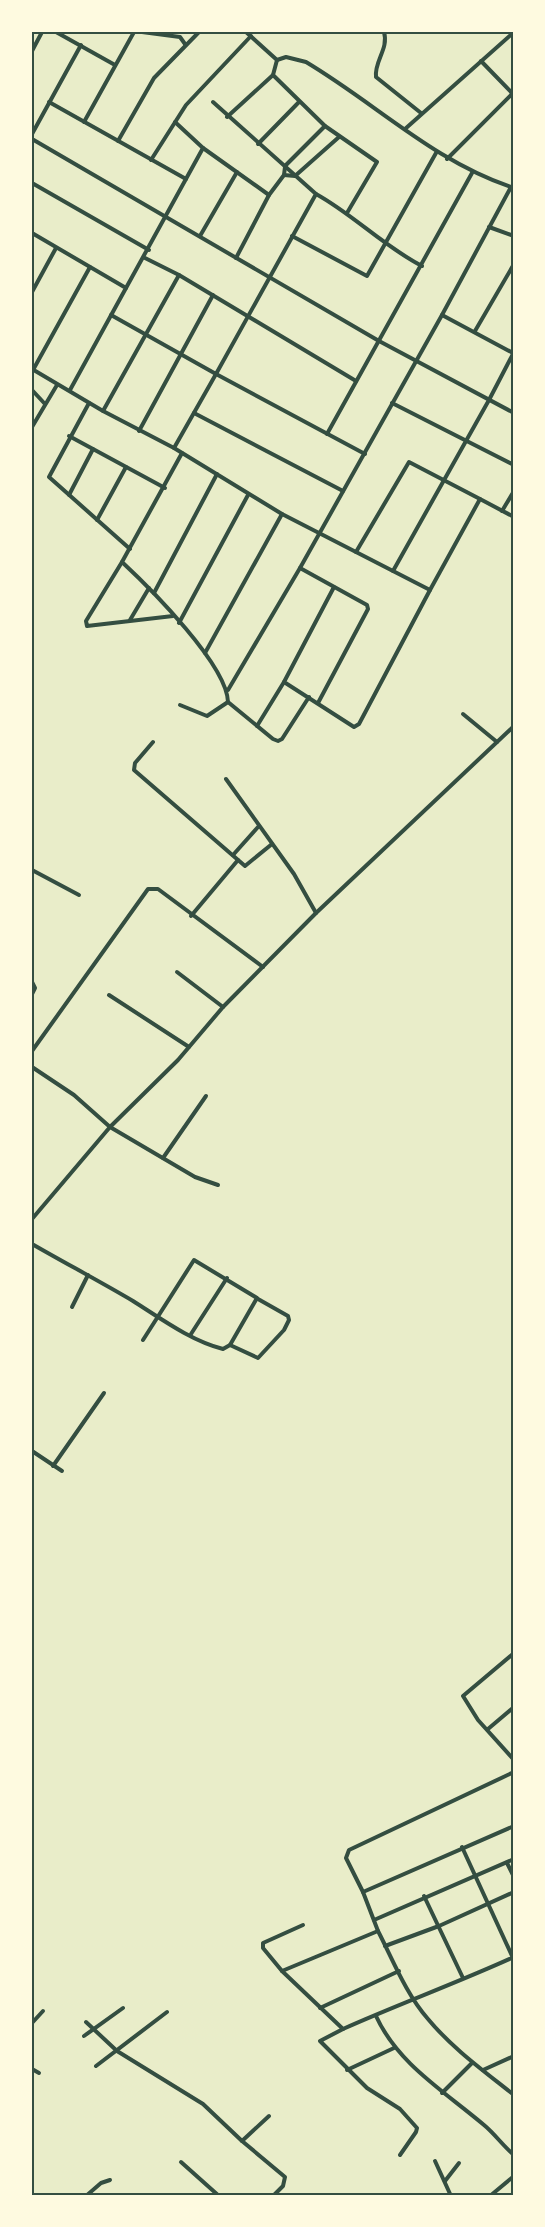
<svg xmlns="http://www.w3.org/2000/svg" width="545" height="2227" font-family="'Crimson Pro',serif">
<rect width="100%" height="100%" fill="#e9edc9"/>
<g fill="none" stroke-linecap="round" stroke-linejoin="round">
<g stroke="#344e41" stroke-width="4">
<polyline points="56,32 115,65"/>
<polyline points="142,32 180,37 185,44"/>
<polyline points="246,32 277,60 273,75 325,126 377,162 347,213"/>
<path d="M384,32c5,17 -10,29 -8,45l45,36"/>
<polyline points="32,51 42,32"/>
<path d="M277,60l9,-3 20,5c72,43 127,99 208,126"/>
<polyline points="481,61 512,93"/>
<polyline points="49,102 186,179"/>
<polyline points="227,117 273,75"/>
<polyline points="84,122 134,32"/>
<polyline points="175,122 203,148 269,195"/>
<polyline points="405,129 514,32"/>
<polyline points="32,134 81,45"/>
<polyline points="32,139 379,341 514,413"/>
<polyline points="118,141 154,78 199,32"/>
<polyline points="258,144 299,102"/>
<polyline points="447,159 514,92"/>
<polyline points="151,160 186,105 251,36"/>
<polyline points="285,166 325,126"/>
<polyline points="284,175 295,176 339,137"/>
<polyline points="32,183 149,250"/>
<path d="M316,194c38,21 67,52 106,72"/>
<polyline points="489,227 514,236"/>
<polyline points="32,233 126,288 70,390"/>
<polyline points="200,236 237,172"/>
<polyline points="292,236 367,276 436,153"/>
<polyline points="145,258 179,275 356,381"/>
<polyline points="236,258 269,195 284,175 285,167"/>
<polyline points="126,288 203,148"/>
<polyline points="32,292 56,248"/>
<polyline points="111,315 216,374 316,194 213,102"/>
<polyline points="442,315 513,353"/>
<polyline points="475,331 514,264"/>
<polyline points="514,352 489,400 393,571 430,590 480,499 514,517"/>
<polyline points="32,369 103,411 174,448 282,514"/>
<polyline points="33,370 90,267"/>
<polyline points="32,390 45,404"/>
<polyline points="89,403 49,477 130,549"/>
<polyline points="392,403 514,465"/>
<polyline points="103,411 179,275"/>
<polyline points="194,413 343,491"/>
<polyline points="32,427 57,385"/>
<polyline points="139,431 213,295"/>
<polyline points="327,434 472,173"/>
<polyline points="69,436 165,488"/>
<polyline points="174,448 216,374 365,454"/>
<path d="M182,453l-60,109c29,27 105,103 106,140l45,37 5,2 4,-2 27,-42"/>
<polyline points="69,495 93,449"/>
<polyline points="502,511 514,491"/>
<polyline points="97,520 126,467"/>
<polyline points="356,552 409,462 480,499"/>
<polyline points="122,562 86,621 87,626 173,616"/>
<polyline points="300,568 442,315 511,187"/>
<polyline points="334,587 284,682 354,727 359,724 430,590"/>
<polyline points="154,593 217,474"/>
<polyline points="130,620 149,588"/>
<polyline points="179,623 248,495"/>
<polyline points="205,653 282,514 393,571"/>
<polyline points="228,690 300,568 367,605 368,609 318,703"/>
<polyline points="180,705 207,716 228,702"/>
<polyline points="463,714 497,742"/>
<polyline points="257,726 284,682"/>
<polyline points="153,742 135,763 134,770 245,866 272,844"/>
<polyline points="226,779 294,874 316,913"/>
<polyline points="233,855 258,827"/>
<polyline points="32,870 79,895"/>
<polyline points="191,916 238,860"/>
<polyline points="177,972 223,1007"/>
<polyline points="32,982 35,988 32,994"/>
<polyline points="109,995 189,1047"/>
<polyline points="32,1051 148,889 158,889 263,967"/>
<polyline points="32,1067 74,1095 110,1127 195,1177 218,1185"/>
<polyline points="163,1158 206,1096"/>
<polyline points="32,1219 110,1127 178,1060 223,1007 316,913 514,726"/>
<path d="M32,1244c33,19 67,37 101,57 27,17 58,40 90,48l7,-4 27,-47 -63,-38 -51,80"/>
<polyline points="72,1307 88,1275"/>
<polyline points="191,1334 227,1278"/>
<polyline points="230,1345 258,1358 284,1330 289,1320 288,1316 258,1299"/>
<polyline points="32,1451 62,1471"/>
<polyline points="53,1466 104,1393"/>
<polyline points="514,1653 463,1696 478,1720 514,1760"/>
<polyline points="488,1729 514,1707"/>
<polyline points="462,1847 513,1958"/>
<polyline points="507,1863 514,1877"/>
<polyline points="363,1892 346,1858 349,1850 514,1772"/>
<polyline points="424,1896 463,1978"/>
<polyline points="513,1919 514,1919"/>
<polyline points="374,1920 514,1859"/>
<polyline points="378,1931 363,1892 514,1826"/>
<polyline points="385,1946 439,1926 514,1892"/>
<path d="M514,1957c-57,26 -115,47 -171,72l-61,-58 96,-40c15,29 28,63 50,88 24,29 56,52 86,76"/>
<polyline points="282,1971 263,1948 263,1943 303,1925"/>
<polyline points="320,2008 399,1971"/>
<path d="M376,2016c22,48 68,75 108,109 11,9 19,21 30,30"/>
<polyline points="86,2022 117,2051 203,2104 242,2141"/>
<polyline points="32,2023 43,2011"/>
<polyline points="343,2029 320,2041 367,2088 400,2109 417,2128 416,2132 400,2155"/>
<polyline points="84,2036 123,2008"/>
<polyline points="96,2066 167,2012"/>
<polyline points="32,2069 39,2073"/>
<polyline points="347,2070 394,2048"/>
<polyline points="483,2070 514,2056"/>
<polyline points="442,2093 472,2063"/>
<polyline points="269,2116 242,2141 285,2177 283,2186 273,2196"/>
<polyline points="435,2161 451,2196"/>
<polyline points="181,2162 219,2196"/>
<polyline points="445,2181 459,2163"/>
<polyline points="86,2196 101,2183 110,2180"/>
<polyline points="490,2196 514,2176"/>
</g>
</g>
<rect width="545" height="2227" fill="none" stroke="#fefae0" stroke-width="66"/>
<rect x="33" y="33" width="479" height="2161" fill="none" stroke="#344e41" stroke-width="2"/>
</svg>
